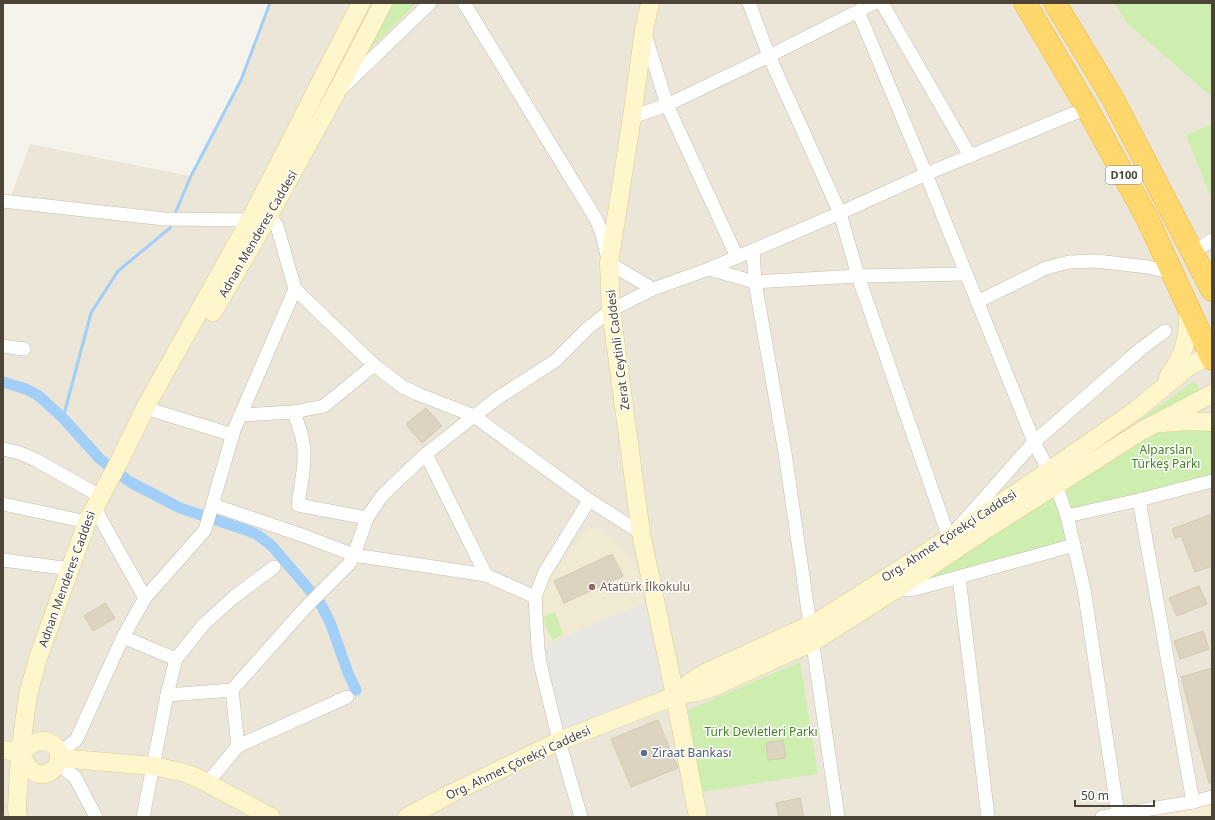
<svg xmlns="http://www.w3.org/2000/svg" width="1215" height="820" font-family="'Noto Sans',sans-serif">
<rect width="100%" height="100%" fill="#f6f4ea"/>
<polygon fill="#ebe6d8" points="270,3 1212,3 1212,817 3,817 3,201 9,201 30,144 190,176 241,80"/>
<polygon fill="#f9ecd5" points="1212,799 1212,817 1102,817"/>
<polygon fill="#f0ead3" points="596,526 627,552 632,558 636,568 644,603 543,646 540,600 547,580 588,527"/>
<g fill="#ceeeb0">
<polygon points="391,3 417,3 361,58"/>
<polygon points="1114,3 1212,3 1212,97 1128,24"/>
<polygon points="1212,124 1212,200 1186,135"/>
<polygon points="1195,382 1199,388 1198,392 891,581 1140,420 1191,383"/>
<polygon points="1212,422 1212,481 1067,516 1074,545 895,590 1143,430"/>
<polygon points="555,612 564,635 552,640 542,617"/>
<polygon points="800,662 818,774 701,792 688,710"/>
</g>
<polygon fill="#e8e6e2" points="644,603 665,686 563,732 543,646"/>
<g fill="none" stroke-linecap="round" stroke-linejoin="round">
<g stroke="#a2cff7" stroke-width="3">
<polyline points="174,216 191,176 241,80 270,3"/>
<polyline points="63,418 91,313 118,271 170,228 171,223"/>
</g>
<polyline stroke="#a2cff7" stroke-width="11" points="3,382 26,389 39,396 63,418 100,459 130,482 180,508 246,530 256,534 271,545 319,601 330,622 348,673 356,690"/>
</g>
<g fill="#dcd3c1" stroke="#d5c9b1">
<polygon points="426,408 442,426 422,443 406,424"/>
<polygon points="1212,514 1212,566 1195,572 1181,536 1175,538 1172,529"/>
<polygon points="612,554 623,576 564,603 554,581"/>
<polygon points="1199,586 1207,604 1177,616 1169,598"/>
<polygon points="105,603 115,618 93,631 84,616"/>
<polygon points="1203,631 1209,649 1180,659 1174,641"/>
<polygon points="1212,668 1212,783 1209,783 1181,677"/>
<polygon points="658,720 678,768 631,787 611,739"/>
<polygon points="783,740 786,758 768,760 766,743"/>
<polygon points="800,798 804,817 779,817 776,803"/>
</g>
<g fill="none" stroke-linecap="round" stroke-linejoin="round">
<g stroke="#c3bcac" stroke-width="14">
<g id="street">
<polyline points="464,3 596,219 601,231 609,263 653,289"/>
<polyline points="749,3 769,56 840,213 858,276 949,538 1034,442 1142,348 1165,331"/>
<polyline points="882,3 970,156"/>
<polyline points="858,11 926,174 1034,442 1049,471"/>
<polyline points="645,34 667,105 737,257"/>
<polyline points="343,87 430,3"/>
<polyline points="632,117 667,105 769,56 874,3"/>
<polyline points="3,201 165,219 250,220 274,222 277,226 295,289 374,365 403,387 418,394 474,416 589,500 641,533"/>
<polyline points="753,250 755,282 785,453 838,817"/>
<polyline points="1192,253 1212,240"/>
<polyline points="709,269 755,282 858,276 966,274"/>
<polyline points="977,302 1046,268 1069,262 1096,261 1148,267 1172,273"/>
<polyline points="3,346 24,349"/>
<polyline points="155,411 233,435"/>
<path d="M294,412c4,13 10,26 10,40 1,17 -4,36 -6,53l69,13"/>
<polyline points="241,415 294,412 324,406 374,365"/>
<polyline points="3,449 20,453 36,460 100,496"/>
<polyline points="426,454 486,575"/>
<polyline points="1056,485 1067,516 1084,589 1118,814"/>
<polyline points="1139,500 1193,802"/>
<polyline points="3,504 87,522"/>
<polyline points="213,505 307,537 354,555 486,575 535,597"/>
<polyline points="94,507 145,598"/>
<polyline points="1067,516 1139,500 1212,481"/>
<polyline points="3,560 70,569"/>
<polyline points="959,577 988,817"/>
<polyline points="895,590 915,589 923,587 1074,545"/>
<polyline points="123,637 176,659"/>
<polyline points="167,695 232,690"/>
<polyline points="238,746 347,697"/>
<polyline points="58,753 75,741 77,738 123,637 145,598 205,530 234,430 295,289"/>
<polyline points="58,764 75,777 96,817"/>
<polyline points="207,783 238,746 232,690 306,607 349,564 354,555 367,518 381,497 392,486 426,454 474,416 499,397 555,361 588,328 611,310 653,289 709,269 840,213 926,174 1087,108"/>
<polyline points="143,817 167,695 176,659 204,624 234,597 274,567"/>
<polyline points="581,817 559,741 540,663 538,649 535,597 544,574 589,500"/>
<polyline points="1102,817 1193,802 1212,797"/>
</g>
</g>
<g stroke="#dacc96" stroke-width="19">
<g id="secondary">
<polyline points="650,3 644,30 632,117 609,263 611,310 641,533 675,696 698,817"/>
<polyline points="213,312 266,221 335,95 383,3"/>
<path d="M1168,377c17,-22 21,-42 20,-69"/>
<polyline points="1162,423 1186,421 1212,422"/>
<polyline points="676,695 692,681 707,672 817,622 949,538 1049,471 1136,410 1187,368 1210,354"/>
<path d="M47,741c28,11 2,48 -18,27 -4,-4 -6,-11 -9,-16 8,-6 15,-12 27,-11z"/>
<polyline points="3,750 20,752"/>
<polyline points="59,758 154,766 185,773 198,778 271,817"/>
<polyline points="18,817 17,808 20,752 28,695 38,658 87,522 121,458 146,406 250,220 361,3"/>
<polyline points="407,817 452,793 559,741 675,696 697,692 714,687 806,645 821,637 895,590 982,532 1143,430 1212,394"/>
</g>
</g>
<g stroke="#ecb32f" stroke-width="23">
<g id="highway">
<polyline points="1025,3 1087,108 1148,220 1212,359"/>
<polyline points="1055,3 1113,99 1212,290"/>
</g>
</g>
<use href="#street" stroke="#fff" stroke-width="13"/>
<use href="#secondary" stroke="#fff6cc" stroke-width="18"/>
<use href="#highway" stroke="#ffd86d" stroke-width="22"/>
</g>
<circle fill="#8d6e63" stroke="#fff" stroke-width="1.5" cx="592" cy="587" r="4"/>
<circle fill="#5c6f8a" stroke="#fff" stroke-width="1.5" cx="644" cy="753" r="4"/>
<g text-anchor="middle" stroke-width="3" stroke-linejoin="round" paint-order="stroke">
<rect fill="#fff" stroke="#827d73" stroke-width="1" x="1106" y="166" width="36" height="18" rx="3"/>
<g font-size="11" font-weight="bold" fill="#4c4537">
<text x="1124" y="179">D100</text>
</g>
<g font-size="12" fill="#4c4537" stroke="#fff">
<text transform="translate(258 234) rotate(-60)" y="4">Adnan Menderes Caddesi</text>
<text transform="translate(618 350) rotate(-97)" y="4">Zerat Ceytinli Caddesi</text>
<text transform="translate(949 536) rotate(-33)" y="4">Org. Ahmet Çörekçi Caddesi</text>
<text transform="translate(67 579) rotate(-70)" y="4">Adnan Menderes Caddesi</text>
<text transform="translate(518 763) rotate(-25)" y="4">Org. Ahmet Çörekçi Caddesi</text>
</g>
<g font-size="12" fill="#428424" stroke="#fff">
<text x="1166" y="454">Alparslan<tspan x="1166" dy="14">Türkeş Parkı</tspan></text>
<text x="761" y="736">Türk Devletleri Parkı</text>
</g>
<g font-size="12" fill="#785e54" stroke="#fff" text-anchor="start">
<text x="600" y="591">Atatürk İlkokulu</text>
</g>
<g font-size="12" fill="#4e5e75" stroke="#fff" text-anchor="start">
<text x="652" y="757">Ziraat Bankası</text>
</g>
</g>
<rect width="1215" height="820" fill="none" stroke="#4c4537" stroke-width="8"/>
<path d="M1075 800v6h79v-6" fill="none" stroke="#4c4537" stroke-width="2"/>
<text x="1081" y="800" font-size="12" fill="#4c4537" stroke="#ffffff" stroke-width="3" paint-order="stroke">50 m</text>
</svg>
